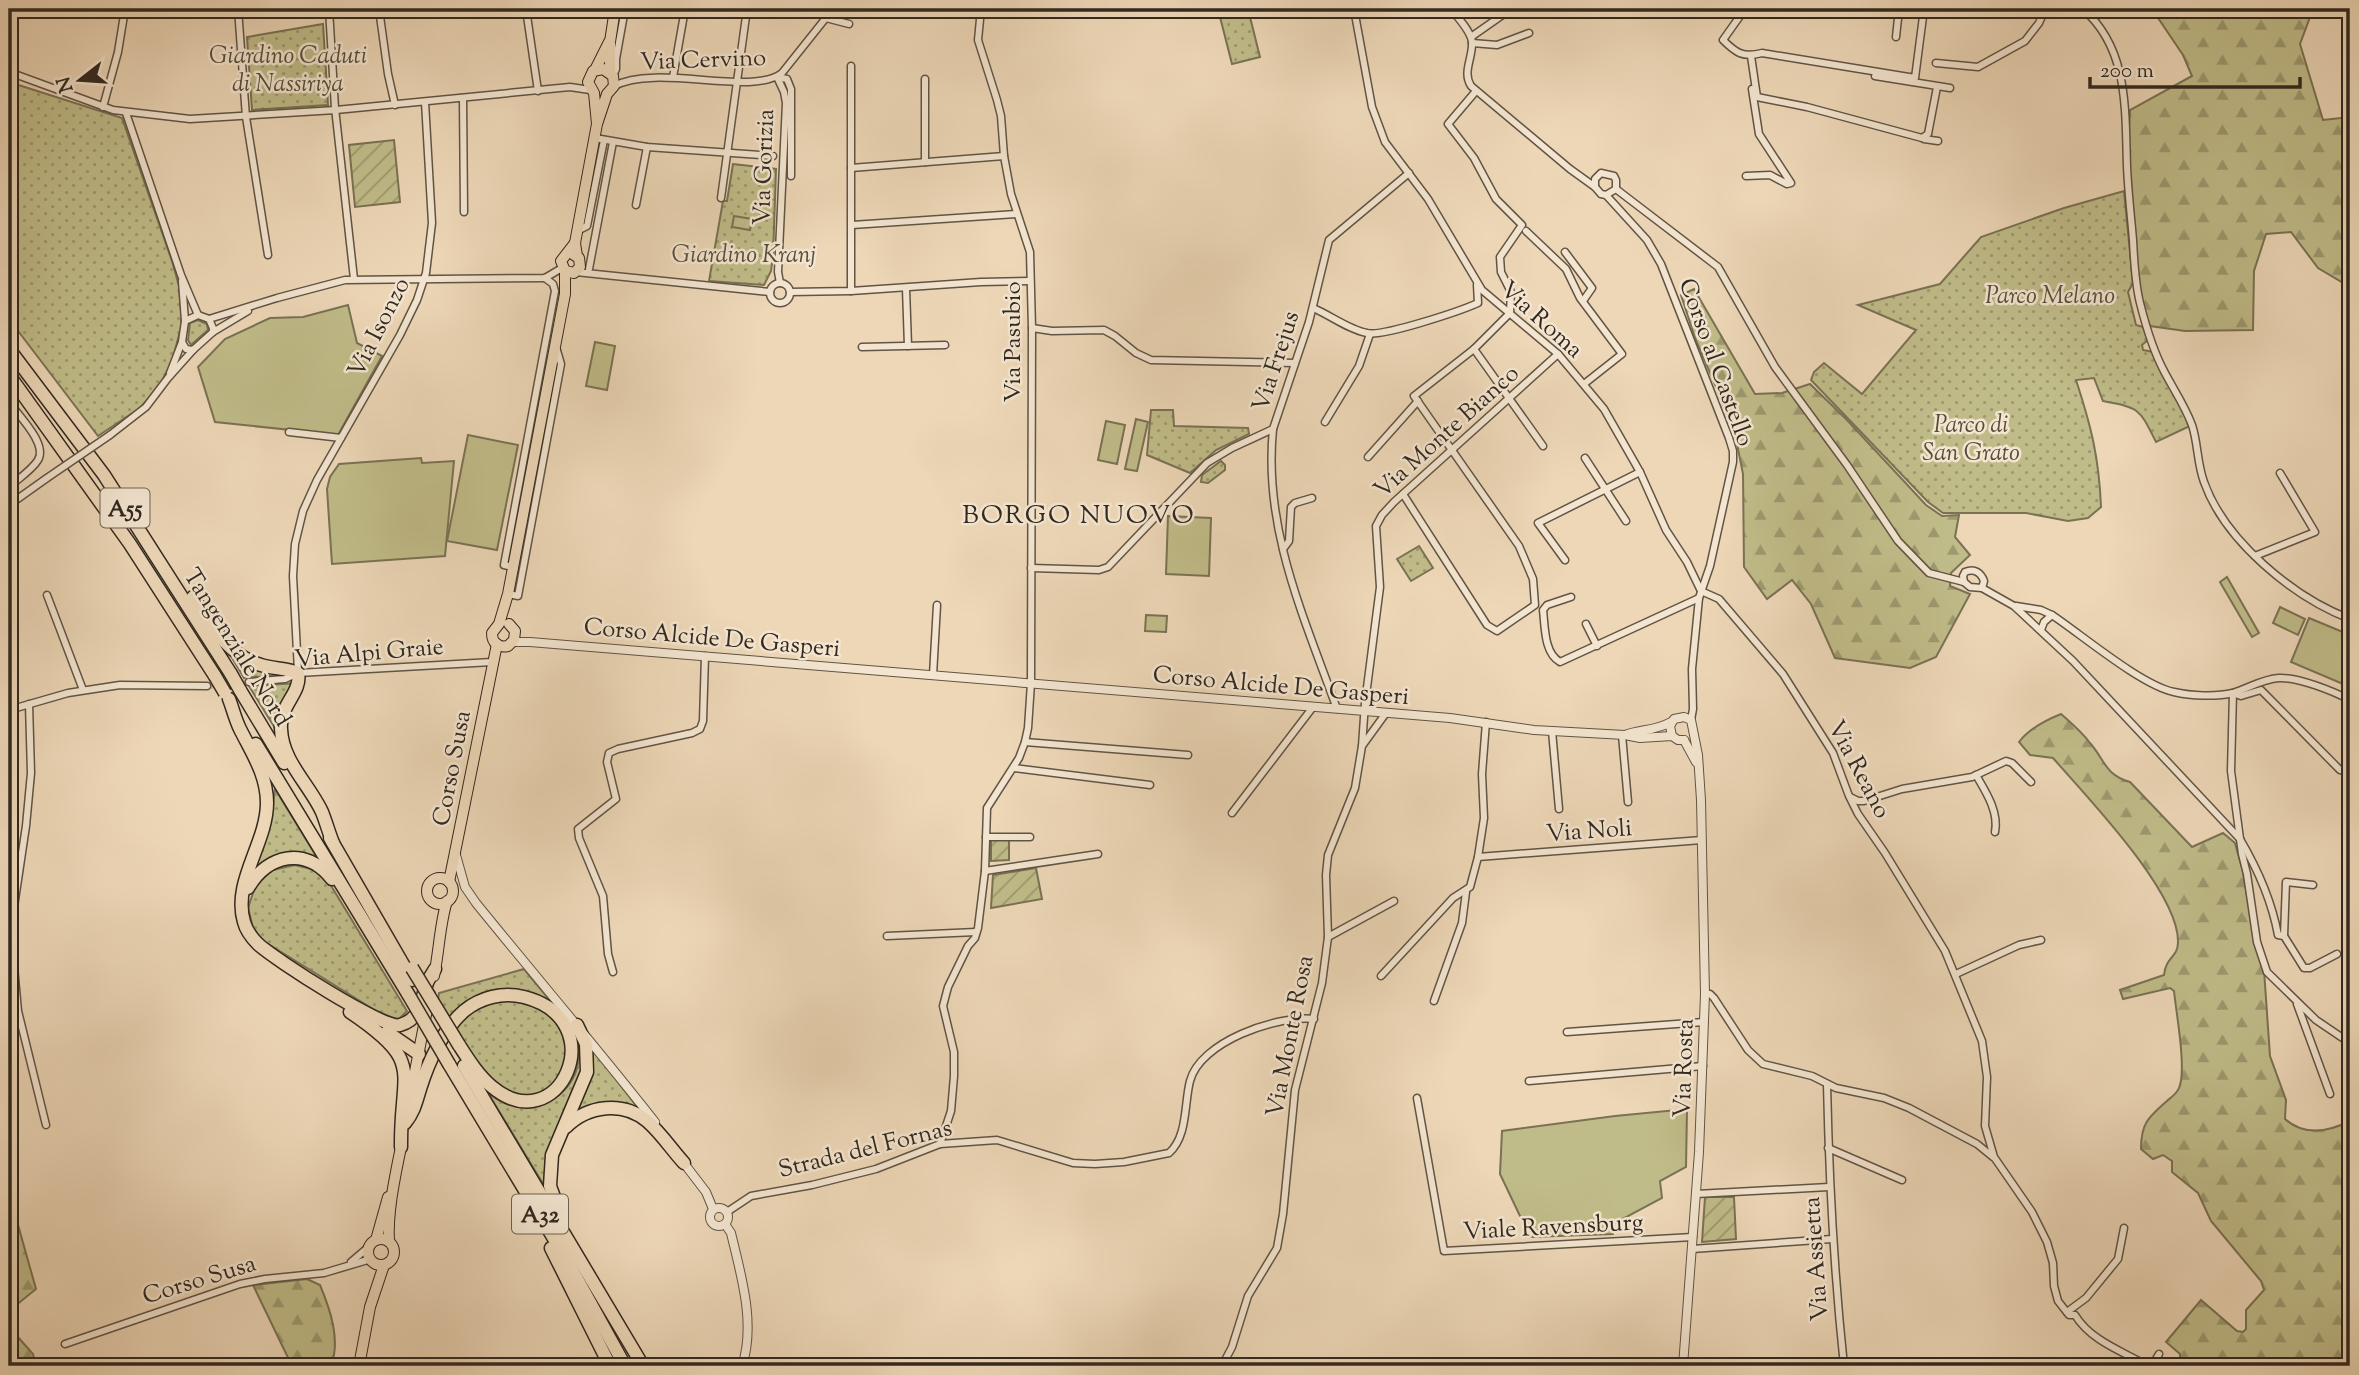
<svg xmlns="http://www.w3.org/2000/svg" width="2359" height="1375" font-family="'Sorts Mill Goudy',serif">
<defs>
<pattern id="grass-dots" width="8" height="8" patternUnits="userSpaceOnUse" patternTransform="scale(1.75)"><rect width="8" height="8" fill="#c0bc89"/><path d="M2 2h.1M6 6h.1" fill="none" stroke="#9d996f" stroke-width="1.8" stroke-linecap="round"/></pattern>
<pattern id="forest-firs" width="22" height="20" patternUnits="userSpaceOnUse" patternTransform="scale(1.75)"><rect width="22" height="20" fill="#c0bc89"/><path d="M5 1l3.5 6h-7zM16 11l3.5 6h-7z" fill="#9d996f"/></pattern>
<pattern id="garden-furrows" width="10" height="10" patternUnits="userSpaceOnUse" patternTransform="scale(1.75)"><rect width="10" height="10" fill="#c0bc89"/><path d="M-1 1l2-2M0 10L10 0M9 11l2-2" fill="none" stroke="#9d996f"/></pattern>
</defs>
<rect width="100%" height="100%" fill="#edd7b7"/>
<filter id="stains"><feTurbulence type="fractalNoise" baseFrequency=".00286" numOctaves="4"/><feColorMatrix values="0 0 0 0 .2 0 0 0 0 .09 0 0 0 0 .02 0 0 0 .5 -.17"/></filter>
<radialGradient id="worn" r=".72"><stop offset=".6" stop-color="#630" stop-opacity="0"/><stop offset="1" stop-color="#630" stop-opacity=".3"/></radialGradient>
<g fill="url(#grass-dots)" stroke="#797254" stroke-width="2">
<polygon points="1241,9 1248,9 1260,57 1232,64 1219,13"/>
<polygon points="323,24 328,105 252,110 247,37"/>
<polygon points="9,82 122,118 172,261 179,286 182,324 172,361 160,385 140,408 98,436 9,319"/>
<polygon points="733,164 776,169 773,257 771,271 764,285 709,281 723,201 727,201"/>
<path d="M2124,191l9,92 -5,9 8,33 7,2 5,13 -6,5 1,5 10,2 39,73 -36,17c-17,-34 -16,-34 -53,-41l-9,-23 -18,2c15,46 23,77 25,127l-13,11 -20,3 -42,-8h-83l-15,-11 -117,-122 3,-8 10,-9 38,31 54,-64 -58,-25 82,-21 41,-47 83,-29z"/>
<polygon points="198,320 207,324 208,330 191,345 188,340 190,323"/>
<polygon points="1151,410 1173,410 1174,426 1248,428 1249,434 1216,450 1190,473 1147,455"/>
<polygon points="1221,461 1225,465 1225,470 1208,483 1201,482 1202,475"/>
<polygon points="1419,546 1433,568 1411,581 1397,559"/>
<polygon points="231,656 255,670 284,675 244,678"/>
<polygon points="297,683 279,709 275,728 249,686"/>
<polygon points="275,789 318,859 269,860 255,867 270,826"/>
<polygon points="295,865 315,870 330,884 407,1011 398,1020 392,1021 262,940 254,931 248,908 256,884 273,870"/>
<path d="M524,969l29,35c-22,-13 -53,-22 -76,-8 -10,6 -19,15 -27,22l-12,-19 1,-6z"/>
<path d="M506,1000c104,13 54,126 -6,88 -20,-13 -32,-40 -44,-60 13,-18 28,-25 50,-28z"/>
<path d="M574,1031l7,13 1,29 -37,114 -57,-94c6,4 12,9 19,11 26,11 57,-5 68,-30 6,-14 3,-29 -1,-43z"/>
<polygon points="591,1047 641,1112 574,1115 592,1073"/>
</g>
<g fill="url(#forest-firs)" stroke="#797254" stroke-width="2">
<polygon points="2152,9 2313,9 2300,44 2323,120 2350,117 2350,209 2345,214 2350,228 2350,287 2318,268 2291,232 2266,234 2254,271 2253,330 2185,331 2150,326 2142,310 2127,173 2130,110 2192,76 2183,55"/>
<polygon points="1694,289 1755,394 1782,393 1810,384 1846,419 1926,505 1942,516 1959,515 1955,537 1970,555 1951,573 1950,586 1970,594 1936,657 1910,668 1835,658 1811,604 1792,580 1767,599 1744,567 1743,474 1734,429 1695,338 1681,295"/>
<path d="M2061,714c10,9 21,18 29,29 15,17 15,32 40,39l62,65 31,-14 12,10 8,29 11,65 10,33 6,86 16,44 -1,19c19,17 43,13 65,2v245h-170v-12l-14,-12 35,-42 36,31 6,1 3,-3v-19l18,-20 -3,-9 -50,-60 -13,-28 -26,-21v-11l-9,-6 -10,4 -12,-10c0,-27 8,-32 27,-49 5,-4 9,-7 11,-12 8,-18 -3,-76 -5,-97l-4,-3 -47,11 -3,-9 44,-15c2,-19 14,-17 14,-33 1,-50 -92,-146 -125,-184l-23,-3 -11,-13c10,-13 27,-22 42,-28z"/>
<polygon points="13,1207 36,1289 9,1311 9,1210"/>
<path d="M307,1279l13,6c10,24 21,55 11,81h-39l-39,-81z"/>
<polygon points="9,1327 33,1354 36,1366 9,1366"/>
</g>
<g fill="url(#garden-furrows)" stroke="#797254" stroke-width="2">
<polygon points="394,140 400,202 355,207 349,145"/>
<polygon points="991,840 1009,840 1009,860 991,861"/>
<polygon points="1036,868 1042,899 991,908 993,875"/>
<polygon points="1705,1197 1734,1197 1736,1239 1702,1242"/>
</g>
<g fill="#c0bc89" stroke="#797254" stroke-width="2">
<polygon points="734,216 752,219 750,230 732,227"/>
<polygon points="348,305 357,343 382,356 338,435 215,422 198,367 225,339 270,318 303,317"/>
<polygon points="595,342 615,346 607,390 586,386"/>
<polygon points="1136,419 1148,422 1137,471 1125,469"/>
<polygon points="1106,421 1125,425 1117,464 1098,460"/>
<polygon points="468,435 518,445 497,550 447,541"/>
<polygon points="421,458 422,463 454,461 445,556 332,564 327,489 330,477 339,464"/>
<polygon points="1168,516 1211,518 1209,576 1166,574"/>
<polygon points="2227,577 2259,633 2252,637 2220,582"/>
<polygon points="2280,607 2305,619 2298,635 2273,623"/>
<polygon points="1146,615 1167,616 1166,632 1145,631"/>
<polygon points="2309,618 2350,635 2350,687 2291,662"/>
<polygon points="1687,1109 1686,1167 1660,1181 1662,1198 1613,1224 1613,1234 1530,1237 1500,1174 1502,1131 1615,1116"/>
</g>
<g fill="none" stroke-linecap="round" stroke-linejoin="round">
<polyline stroke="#c8b499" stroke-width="6" stroke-dasharray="6 3" stroke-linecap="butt" points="207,686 249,682"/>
<g stroke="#615445" stroke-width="9">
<g id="minor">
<polyline points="238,9 246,117 268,255"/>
<polyline points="329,9 335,108 354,279"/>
<polyline points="379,9 388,74 395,105"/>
<polyline points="526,9 538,91"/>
<path d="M1354,9l18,98 13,35 43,57 54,91 76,64 46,55 36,63 26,58 21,32 14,29 18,8 64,75 50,79 16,43 9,18 27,39 60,98 37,90 5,36 -2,49 9,31 38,55 15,30 6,21 1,23 4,15 11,14h6c16,26 47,36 73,51"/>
<path d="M1451,9c7,9 20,22 21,33 1,16 -10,30 -1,44l99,83 25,18 6,7 5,1 41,45 14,24 68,174 4,13v11l-23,104 -11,32 -7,71 1,40 -2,11"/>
<path d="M1745,9l-22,31c13,13 20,18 39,13l153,25 9,-69"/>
<path d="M2083,9c46,40 42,101 44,157 1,25 4,50 6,74 1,21 2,43 7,63 6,24 13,48 25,70 9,17 20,33 27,52 6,18 5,38 12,57 21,59 89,115 146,137"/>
<polyline points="826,18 849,24"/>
<polyline points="1471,37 1511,9"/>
<polyline points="1896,37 1899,9"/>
<polyline points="1472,43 1497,45 1529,33"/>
<polyline points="1751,56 1757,97 1807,107 1922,138 1928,134 1937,87"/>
<polyline points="1936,63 1978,67 2025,41 2039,23 2045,9"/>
<polyline points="851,66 851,291"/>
<polyline points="9,72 113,110 190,119 336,110 570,87 590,90"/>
<polyline points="613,76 616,69 616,59 625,9"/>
<polyline points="1875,76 1950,88"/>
<polyline points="673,77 685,9"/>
<polyline points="777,77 784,92 786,103 778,272 780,283"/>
<polyline points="777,77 787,79 791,89 791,176"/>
<path d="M614,86c44,-23 137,11 168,-13l51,-64"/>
<polyline points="463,98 464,212"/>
<polyline points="103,107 118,52 125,9"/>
<polyline points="126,113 181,275 198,315"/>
<polyline points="595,138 647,147 773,156"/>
<polyline points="1924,139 1938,141"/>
<polyline points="925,162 925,79"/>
<polyline points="851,168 1004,156"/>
<polyline points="1746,176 1770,175 1787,184 1791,183 1759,134 1752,89"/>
<polyline points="1595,187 1595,179 1601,173 1614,176 1616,180 1616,189 1606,195"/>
<path d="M1616,189l102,78 57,100 72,98 51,76 31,32 35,9 6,5 12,1 32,18 59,55 167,178c17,29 32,63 38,96l6,1 20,32h6l27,-14"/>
<polyline points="721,198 747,9"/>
<polyline points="636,205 647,147"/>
<polyline points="852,225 1016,214"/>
<polyline points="577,231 587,226 604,140"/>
<polyline points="1526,231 1566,269 1580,298 1622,354 1584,384"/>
<polyline points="1565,252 1592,288 1583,301"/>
<polyline points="589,269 613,142"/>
<polyline points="576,272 770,292"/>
<polyline points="182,281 185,321"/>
<circle cx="780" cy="293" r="10"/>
<polyline points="906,288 908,346"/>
<polyline points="790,292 851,291 981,282 1029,281"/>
<path d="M1313,308c17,7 36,22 54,25 16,4 93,-22 111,-30l-1,-18"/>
<polygon points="198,315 209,319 213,328 213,332 193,350 186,349 182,342 185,321"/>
<polyline points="209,319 277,298 345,280 545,278 562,268"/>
<polyline points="1032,328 1052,331 1104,330 1115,336 1136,353 1151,360 1295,363"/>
<polyline points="213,332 248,311"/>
<polyline points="862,347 945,345"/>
<polyline points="1474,349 1543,446"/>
<polyline points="170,373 182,342"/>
<path d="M9,402c9,13 39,42 29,58 -6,10 -20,19 -29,27"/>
<polyline points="1325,422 1359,366 1370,334"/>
<path d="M1273,429c-10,100 31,188 64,280"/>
<polyline points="289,432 341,438"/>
<polyline points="110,435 146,407 168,378 193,350"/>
<polyline points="1368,457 1418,401"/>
<polyline points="1585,458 1626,521"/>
<polyline points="1403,494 1487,625 1497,631 1535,605 1533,579 1519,546 1414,396 1474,349 1510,313 1511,292 1501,272 1500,257 1522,225 1496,199 1474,158 1448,124 1476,91"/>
<polyline points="9,505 47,478"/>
<polyline points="1283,549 1289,541 1291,507 1295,503 1312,498"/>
<polyline points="2255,556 2315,532 2280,473"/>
<polyline points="1565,560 1538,523 1640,472"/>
<polyline points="513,567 504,565 555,291 553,284 545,278"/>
<polyline points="1031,568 1099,570 1108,567 1207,463 1232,448 1273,429 1309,322 1329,240 1409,173"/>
<path d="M1964,582l-1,-6 2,-4c10,-4 16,1 19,9l-2,7"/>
<polyline points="508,594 518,596 561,364 556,347"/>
<polyline points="47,595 83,690"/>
<path d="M1571,597l-24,8 -4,5c2,17 1,43 17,52l139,-64"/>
<path d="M2016,606l25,4 11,5c30,20 89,70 122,77 17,4 42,5 59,1 16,-5 29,-14 46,-15 19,-1 54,13 71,22"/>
<polyline points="1586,624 1597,646"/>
<polyline points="2041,630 2044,622 2052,615"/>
<polyline points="298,671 293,576 295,544 303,511 317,480 400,335 417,300 426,273 432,223 425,102"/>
<polyline points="933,675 937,605"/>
<polyline points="249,682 285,679 298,673 492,662"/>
<polyline points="2233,693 2231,771 2242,854 2247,874 2257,942 2267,972 2316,1020 2350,1043"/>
<polyline points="2233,693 2241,696 2261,690 2340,770 2350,772"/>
<polyline points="29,704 31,773 26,826 12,920 12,945 18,1011 46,1125"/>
<polyline points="9,710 68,693 120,685 207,686"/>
<polyline points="1552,731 1559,809"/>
<polyline points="1622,735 1628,802"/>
<polyline points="1025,742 1188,755"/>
<polyline points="1362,746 1386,713"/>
<polyline points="1014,768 1150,785"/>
<path d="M1976,775c10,17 23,37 19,57"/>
<polyline points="1850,797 1858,801 1864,801 1902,789 1972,777 2006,761 2012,763 2031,782"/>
<polyline points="1232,813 1313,707"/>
<polyline points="986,837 1030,837"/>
<polyline points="1478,857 1702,840"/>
<polyline points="985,871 1098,854"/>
<polyline points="887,936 976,932"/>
<polyline points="2284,936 2286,882 2313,885"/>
<polyline points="1328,937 1394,901"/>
<polyline points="613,972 608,954 603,896 579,838 578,829 616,799 607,762 609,753 618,749 692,733 700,729 703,721 705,656"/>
<polyline points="1956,974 2019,945 2041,940"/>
<polyline points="1381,976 1453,898 1470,887 1478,857 1484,818 1482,774 1486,722"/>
<polyline points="1705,994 1710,994 1714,998 1748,1050 1763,1064 1812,1076 1836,1088 1884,1098 1909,1108 1977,1144 1993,1157"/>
<polyline points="1434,1001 1462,923 1466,892"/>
<polyline points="2297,1004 2330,1094"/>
<polyline points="1567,1032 1704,1022"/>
<polyline points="1529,1081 1703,1066"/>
<path d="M1827,1084c2,94 7,188 17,282"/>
<polyline points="1417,1098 1444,1251 1693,1237"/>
<polyline points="940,1144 951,1111 954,1076 954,1052 943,1006 948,987 968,946 975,938 978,928 985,871 987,808 1019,758 1025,742 1028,728 1031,683 1032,328 1030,252 1011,194 1004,156 1001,116 997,100 978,40 981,9"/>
<polyline points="1828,1148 1902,1180"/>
<polyline points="1696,1194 1829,1187"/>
<path d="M727,1212l24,-16 61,-11 64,-16 64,-25 57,-4 76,23 22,1 29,-2 45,-9c19,-17 15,-49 21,-72 10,-39 86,-66 124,-62"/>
<polyline points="1692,1249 1832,1239"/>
<polyline points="351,1262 371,1245"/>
<polyline points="2067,1312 2086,1298 2118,1259 2124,1228"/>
<polyline points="65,1344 240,1284 265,1279 324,1273 371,1259"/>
<polyline points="1222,1366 1232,1347 1248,1296 1277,1248 1283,1214 1295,1090 1322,983 1328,937 1326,875 1328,855 1355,788 1362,746 1365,703 1380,587 1376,526 1382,515 1394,502 1558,354"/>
<polyline points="2152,1366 2159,1354"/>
</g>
</g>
<g stroke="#615445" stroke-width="10">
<g id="tertiary">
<polyline points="513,642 530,642 1450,718 1534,730 1625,735 1640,738 1672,736 1678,740 1684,740"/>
<path d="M1625,735c16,-6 30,-4 46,-13"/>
<polyline points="1672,736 1670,726 1674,719 1684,717 1691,720 1698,755 1701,800 1705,994 1699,1152 1683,1366"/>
<polyline points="1684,740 1696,762"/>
<path d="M456,855l9,32 11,16c59,73 121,145 179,219"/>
<polyline points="683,1162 706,1192 713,1209"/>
<circle cx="719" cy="1217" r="9"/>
<path d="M725,1224l6,9c10,42 25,91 11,133"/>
</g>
</g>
<g stroke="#32281f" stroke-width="12">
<g id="primary">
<polyline points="595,70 609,42"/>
<polyline points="610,72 610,42 615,9"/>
<polyline points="577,256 575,243 597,124 607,94 614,86 613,76 603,69 593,71 588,82 594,93 597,124"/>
<polyline points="565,271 574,273 580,267 579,258 574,255"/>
<path d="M509,624l6,7 -1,9 -6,6c-10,2 -16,-3 -16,-13l7,-9 9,-30 57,-300v-23l-4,-10 14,-18"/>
<circle cx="440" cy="891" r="13"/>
<polyline points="449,882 497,644"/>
<path d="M434,976c5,-24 6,-54 13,-75"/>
<polyline points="407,1113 430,994"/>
<circle cx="381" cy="1252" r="13"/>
<polyline points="376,1240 388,1197"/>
<path d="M389,1241c-2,-30 7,-69 13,-99"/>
<polyline points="359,1366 370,1307 384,1265"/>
</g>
</g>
<g stroke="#32281f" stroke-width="15">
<g id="motorway">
<polyline points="9,349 104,475 231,674"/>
<polyline points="9,375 130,544 215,676"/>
<path d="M193,597c18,28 34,58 68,68 12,4 26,3 37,8 4,20 -19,32 -17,56 1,32 28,55 41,83 4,10 7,21 11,31"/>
<polyline points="240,690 284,763"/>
<path d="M229,699c4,10 6,20 11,30 12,24 27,46 27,74 0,40 -35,79 -23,119 2,8 8,16 14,22 16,15 126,86 142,81 22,-6 21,-26 27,-42 2,-5 6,-10 8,-14"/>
<polyline points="256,744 408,994"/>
<polyline points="330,838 412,980"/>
<path d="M248,888c20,-34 58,-42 84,-9"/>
<path d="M350,1012c76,51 50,57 51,135"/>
<polyline points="387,1032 419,1054"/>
<polyline points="449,1064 565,1257 625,1366"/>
<polyline points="464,1066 643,1366"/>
<path d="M405,1123c9,-11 11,-21 15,-34 8,-26 23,-60 44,-78 17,-14 39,-19 60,-14 91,23 35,147 -33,89 -13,-11 -23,-27 -32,-41"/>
<path d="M566,1127c22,-22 57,-26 81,-6 14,12 25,29 37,42"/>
<polyline points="558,1208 550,1186 552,1155 587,1072 586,1044 577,1025"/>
<polyline points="551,1248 610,1366"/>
</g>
</g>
<use href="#minor" stroke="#f3e5d0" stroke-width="6"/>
<use href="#tertiary" stroke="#f3e5d0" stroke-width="8"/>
<use href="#primary" stroke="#edd7b7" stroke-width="10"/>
<use href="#motorway" stroke="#edd7b7" stroke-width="12"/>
<g stroke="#615445" stroke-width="9" stroke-linecap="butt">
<polyline id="minor-bridge" points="47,478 110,435"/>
</g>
<g stroke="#32281f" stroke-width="15" stroke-linecap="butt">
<g id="motorway-bridge">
<polyline points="231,674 240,690"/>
<polyline points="215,676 225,693"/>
<polyline points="412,968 459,1045"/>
<polyline points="408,994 449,1064"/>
</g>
</g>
<use href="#minor-bridge" stroke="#f3e5d0" stroke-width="6"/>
<use href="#motorway-bridge" stroke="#edd7b7" stroke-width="12"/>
</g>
<g text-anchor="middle" stroke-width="5" stroke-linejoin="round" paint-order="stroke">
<g fill="#f3e5d0" stroke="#6c6154" stroke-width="2">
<rect x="100.5" y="488.5" width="49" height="39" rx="5"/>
<rect x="512" y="1194.5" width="56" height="39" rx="5"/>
</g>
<g font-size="23" font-weight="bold" fill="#32281f">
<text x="125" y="516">A55</text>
<text x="540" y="1222">A32</text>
</g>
<g font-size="24" font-style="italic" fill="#564d3a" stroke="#f3e5d0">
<text x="288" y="63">Giardino Caduti<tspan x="288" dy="28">di Nassiriya</tspan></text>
<text x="744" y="262">Giardino Kranj</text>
<text x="2050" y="303">Parco Melano</text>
<text x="1971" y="432">Parco di<tspan x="1971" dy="28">San Grato</tspan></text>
</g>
<g font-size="24" fill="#32281f" stroke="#f3e5d0">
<text transform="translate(703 59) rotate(-2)" y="8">Via Cervino</text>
<text transform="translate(763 167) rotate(-88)" y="8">Via Gorizia</text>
<text transform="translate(1542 319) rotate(42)" y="8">Via Roma</text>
<text transform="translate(378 327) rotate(-63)" y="8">Via Isonzo</text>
<text transform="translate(1012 342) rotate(-90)" y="8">Via Pasubio</text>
<text transform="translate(1275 361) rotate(-72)" y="8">Via Frejus</text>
<text transform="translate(1717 362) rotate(70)" y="8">Corso al Castello</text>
<text transform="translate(1446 431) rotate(-42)" y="8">Via Monte Bianco</text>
<text transform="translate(712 637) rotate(5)" y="8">Corso Alcide De Gasperi</text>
<text transform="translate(238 647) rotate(58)" y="8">Tangenziale Nord</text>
<text transform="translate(369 652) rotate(-5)" y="8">Via Alpi Graie</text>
<text transform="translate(1281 685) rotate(5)" y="8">Corso Alcide De Gasperi</text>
<text transform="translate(451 768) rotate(-79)" y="8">Corso Susa</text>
<text transform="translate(1860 769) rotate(62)" y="8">Via Reano</text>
<text transform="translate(1589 830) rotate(-4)" y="8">Via Noli</text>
<text transform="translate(1289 1036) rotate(-79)" y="8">Via Monte Rosa</text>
<text transform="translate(1683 1068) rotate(-88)" y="8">Via Rosta</text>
<text transform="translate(865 1148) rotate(-14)" y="8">Strada del Fornas</text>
<text transform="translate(1553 1226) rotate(-3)" y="8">Viale Ravensburg</text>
<text transform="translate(1815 1259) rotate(-94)" y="8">Via Assietta</text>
<text transform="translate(199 1279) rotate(-17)" y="8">Corso Susa</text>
</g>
<g font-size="26" letter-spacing="2" fill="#32281f" stroke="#f3e5d0">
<text x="1079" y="523">BORGO NUOVO</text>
</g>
</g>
<rect width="2359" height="1375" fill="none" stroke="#edd7b7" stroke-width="35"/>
<rect x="10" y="10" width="2338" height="1354" fill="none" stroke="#32281f" stroke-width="3.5"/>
<rect x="18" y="18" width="2324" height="1340" fill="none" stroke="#32281f" stroke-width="2"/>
<g transform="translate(80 80) rotate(253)" stroke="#f3e5d0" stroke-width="5" paint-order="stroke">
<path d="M0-5L12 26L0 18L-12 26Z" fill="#32281f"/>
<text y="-10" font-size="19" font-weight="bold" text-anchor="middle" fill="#32281f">N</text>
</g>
<path d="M2090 77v10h210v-10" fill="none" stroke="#32281f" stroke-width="3.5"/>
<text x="2100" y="77" font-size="21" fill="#32281f" stroke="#f3e5d0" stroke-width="5" paint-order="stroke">200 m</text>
<rect width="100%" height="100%" filter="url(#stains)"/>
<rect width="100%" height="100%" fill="url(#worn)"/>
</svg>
